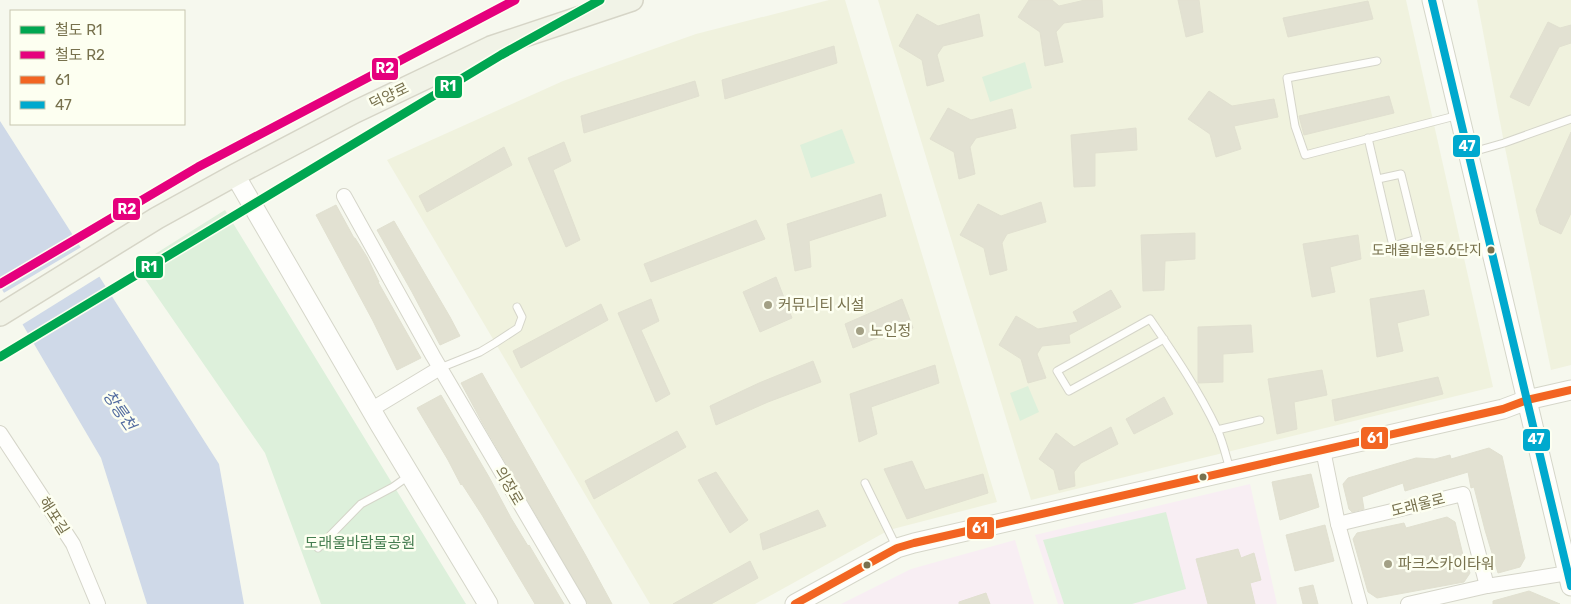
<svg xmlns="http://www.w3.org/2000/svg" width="1571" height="604" font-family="Rubik,'Noto Sans KR',sans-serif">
<rect width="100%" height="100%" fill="#f6f8ee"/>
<g fill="#f0f2de">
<polygon points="829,0 845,0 997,502 889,530 755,604 650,604 387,160 563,81 696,34"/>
<polygon points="878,0 1406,0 1493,387 1031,500"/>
<polygon points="1477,0 1571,0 1571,365 1551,370 1504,143"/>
</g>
<g fill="#f8eef3">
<polygon points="1250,484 1277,604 1058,604 1035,535"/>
<polygon points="1015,540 1034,604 841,604 911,569"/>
</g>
<g fill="#ddf0db">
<polygon points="1025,62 1032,88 990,102 982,77"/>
<polygon points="842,129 855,163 811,178 800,145"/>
<polygon points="225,210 466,604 321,604 265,453 136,266"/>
<polygon points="1028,386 1039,412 1020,421 1010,393"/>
<polygon points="1166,512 1186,589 1132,604 1064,604 1043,540"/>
</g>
<polygon fill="#cfd9e8" points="0,121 219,464 244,604 147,604 101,458 0,286"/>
<polygon fill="#f6f8ee" points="83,246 102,275 20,326 2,294"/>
<g fill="#e2e1d2" stroke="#e1e0d0">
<polygon points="1029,0 1052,0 1059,6 1085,0 1102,0 1103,17 1064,23 1056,32 1063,62 1045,66 1040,32 1018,17"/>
<polygon points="1178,0 1199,0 1203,32 1186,37"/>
<polygon points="1368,1 1373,19 1288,37 1283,18"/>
<polygon points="917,14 938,26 979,14 983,36 943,46 937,55 944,81 927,86 922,60 899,46"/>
<polygon points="1548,22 1560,28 1571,25 1571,43 1559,47 1529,106 1510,97"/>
<polygon points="834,46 837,63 725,99 722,80"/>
<polygon points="695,81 699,96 584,133 581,116"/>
<polygon points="1209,91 1232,106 1274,99 1278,117 1234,126 1241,149 1216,157 1210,134 1188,119"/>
<polygon points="1389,96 1394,113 1304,135 1299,116"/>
<polygon points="948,108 971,120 1012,109 1016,128 976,138 970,147 975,174 959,179 954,152 930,139"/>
<polygon points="1136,128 1137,150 1095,153 1095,186 1074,187 1071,135"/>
<polygon points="1571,132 1571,213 1561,234 1540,224 1536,210"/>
<polygon points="564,142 571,161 553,170 580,240 566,247 528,158"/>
<polygon points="504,147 512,165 427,212 419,196"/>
<polygon points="881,194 886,216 809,241 811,267 795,271 787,224"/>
<polygon points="1041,202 1046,222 1007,234 1002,243 1007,270 990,275 984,248 960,235 978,204 1001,216"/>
<polygon points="336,205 354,238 355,238 367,257 379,282 378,282 421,358 397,370 373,321 316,215"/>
<polygon points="756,220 765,239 651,282 644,264"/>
<polygon points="394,221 450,317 460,336 440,345 412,292 377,230"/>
<polygon points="1195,233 1195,259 1165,261 1164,290 1143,291 1141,235"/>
<polygon points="1358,235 1361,259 1330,267 1335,292 1312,297 1303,244"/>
<polygon points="776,277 792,318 760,332 743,292"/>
<polygon points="1111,290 1121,307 1069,335 1070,343 1042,346 1037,354 1046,378 1028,383 1021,359 999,345 1016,316 1038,329 1078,322 1073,312"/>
<polygon points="1424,290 1429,315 1397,323 1403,351 1377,357 1370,299"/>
<polygon points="651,299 659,321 641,330 670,394 656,402 618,313"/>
<polygon points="902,299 913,328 883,338 882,336 853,348 845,324"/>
<polygon points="601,304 608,320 521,368 513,351"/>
<polygon points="1251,325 1253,352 1223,354 1223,382 1198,383 1198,327"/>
<polygon points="813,361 821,382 768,402 716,425 710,406 759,383"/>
<polygon points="935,365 939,383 871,407 877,434 859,442 850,394"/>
<polygon points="1322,370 1327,395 1294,402 1297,429 1277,434 1268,379"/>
<polygon points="482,373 586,556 612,604 588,604 483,424 461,383"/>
<polygon points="1438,377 1443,394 1335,421 1332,400"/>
<polygon points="441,395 489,477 511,518 528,546 529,545 564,604 535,604 482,515 462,484 461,485 448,460 417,408"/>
<polygon points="1164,397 1173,414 1134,434 1126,419"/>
<polygon points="1111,427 1118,444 1081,463 1074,472 1075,486 1059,490 1054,470 1039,459 1056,433 1074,447"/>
<polygon points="677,431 686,447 594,499 585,481"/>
<polygon points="1489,448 1502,456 1525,558 1520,567 1498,573 1485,530 1474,487 1471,488 1468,472 1405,491 1403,483 1362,497 1364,509 1352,512 1349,509 1343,484 1348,478 1416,458 1435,459 1450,455 1451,459"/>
<polygon points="912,461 925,490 983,474 988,493 907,519 884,469"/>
<polygon points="716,472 748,520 730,533 698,480"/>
<polygon points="1311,474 1319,507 1280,520 1272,482"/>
<polygon points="818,510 826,526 763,550 760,534"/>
<polygon points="1447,517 1455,522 1463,555 1464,554 1470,573 1464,582 1377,598 1368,592 1353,539 1357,533 1404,523 1406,528"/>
<polygon points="1325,525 1334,561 1295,571 1286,535"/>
<polygon points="1238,549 1241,558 1254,553 1261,580 1250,583 1255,604 1208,604 1196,559"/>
<polygon points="750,561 758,578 711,604 673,604"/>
<polygon points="1313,585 1318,604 1303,604 1299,588"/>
<polygon points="1529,591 1560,604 1493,604 1493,601"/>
<polygon points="986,593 990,604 959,604 959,602"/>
</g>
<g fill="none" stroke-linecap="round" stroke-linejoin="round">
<g stroke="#d5d5c9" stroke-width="9">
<g id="lane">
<polyline points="1377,61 1287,78 1295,126 1305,155 1459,115"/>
<polyline points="1368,138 1393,246 1417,239 1401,174 1378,179"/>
<polyline points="1469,153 1504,143 1571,119"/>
<path d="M1164,339l-95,52 -12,-20 93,-52c24,35 49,72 67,110 6,13 9,27 13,41"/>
<polyline points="440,368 480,352 495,343 518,328 522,317 517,307"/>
<polyline points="1217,430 1260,420"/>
<polyline points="865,483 897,548"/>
<polyline points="318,548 361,504 393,487 410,475"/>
</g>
</g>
<g stroke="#d5d5c9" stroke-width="16">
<g id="street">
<polyline points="344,196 433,356 579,604"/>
<polyline points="372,409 440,368"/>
<polyline points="0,433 73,544 98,604"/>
<polyline points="1323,450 1338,524 1360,604"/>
<polyline points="1338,524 1463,494 1487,586"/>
<polyline points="1408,604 1487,586 1568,573"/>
</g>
</g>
<g stroke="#d5d6c9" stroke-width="21">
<g id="secondary">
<polyline points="1432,0 1571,586"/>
<polyline points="235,175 380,425 488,604"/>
<polyline points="795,604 897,548 914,543 1503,409 1527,400 1571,390"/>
</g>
</g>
<g stroke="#d6d5c7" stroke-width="24">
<polyline id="primary" points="0,315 157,218 235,175 355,112 491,47 632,0"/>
</g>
<use href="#lane" stroke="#fefefc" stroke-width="7"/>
<use href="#street" stroke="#fefefc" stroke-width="14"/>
<use href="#secondary" stroke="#fefefc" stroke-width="19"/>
<use href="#primary" stroke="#f1f3e7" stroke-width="21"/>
<g stroke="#fdfff1" stroke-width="11">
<polyline id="bus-1" points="795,604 897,548 914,543 1503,409 1527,400 1571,390"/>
</g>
<g stroke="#fdfff1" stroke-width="11">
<polyline id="bus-2" points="1432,0 1571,586"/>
</g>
<use href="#bus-1" stroke="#f26522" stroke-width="8"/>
<use href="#bus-2" stroke="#00a9ce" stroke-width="8"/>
<g stroke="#fdfff1" stroke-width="12">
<polyline id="rail-1" points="0,357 501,55 600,0"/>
</g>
<g stroke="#fdfff1" stroke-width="12">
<polyline id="rail-2" points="0,284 198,167 515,0"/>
</g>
<use href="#rail-1" stroke="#00a651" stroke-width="9"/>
<use href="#rail-2" stroke="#e5007d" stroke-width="9"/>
</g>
<g fill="#77714d" stroke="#fdfff1" stroke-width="2">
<circle cx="1491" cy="250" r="4.5"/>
<circle cx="1203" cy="477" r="4.5"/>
<circle cx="867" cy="565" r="4.5"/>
</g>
<g fill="#a3a085" stroke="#fdfff1" stroke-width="2">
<circle cx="768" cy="305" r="5"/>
<circle cx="860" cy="331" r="5"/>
<circle cx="1388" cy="564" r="5"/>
</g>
<g text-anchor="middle" stroke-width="5" stroke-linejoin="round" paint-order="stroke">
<g font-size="14" fill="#77714d" stroke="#fdfff1" text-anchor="end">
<text x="1482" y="255">도래울마을5.6단지</text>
</g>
<g font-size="15" fill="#77714d" stroke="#fdfff1">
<text transform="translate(389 96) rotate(-26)" y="5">덕양로</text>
<text transform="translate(509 486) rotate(60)" y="5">의장로</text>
<text transform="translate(1418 505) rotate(-14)" y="5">도래울로</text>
<text transform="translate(54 516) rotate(57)" y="5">해포길</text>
</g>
<g font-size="15" fill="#77714d" stroke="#fdfff1" text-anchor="start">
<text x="778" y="310">커뮤니티 시설</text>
<text x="870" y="336">노인정</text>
<text x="1398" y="569">파크스카이타워</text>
</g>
<g font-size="15" fill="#457d50" stroke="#fdfff1">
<text x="360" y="548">도래울바람물공원</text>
</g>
<g font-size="16" font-style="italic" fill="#506a9f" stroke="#fdfff1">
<text transform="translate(120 410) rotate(55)" y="6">창릉천</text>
</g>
</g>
<g stroke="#fdfff1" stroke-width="2">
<rect x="371" y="57" width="28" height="24" rx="5" fill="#e5007d"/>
<rect x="434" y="75" width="29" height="24" rx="5" fill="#00a651"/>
<rect x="1452" y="134" width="29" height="24" rx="5" fill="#00a9ce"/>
<rect x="112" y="197" width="29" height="24" rx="5" fill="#e5007d"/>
<rect x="135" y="255" width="29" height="24" rx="5" fill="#00a651"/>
<rect x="1360" y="426" width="29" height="24" rx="5" fill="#f26522"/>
<rect x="1522" y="428" width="29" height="24" rx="5" fill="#00a9ce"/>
<rect x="966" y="516" width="29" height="24" rx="5" fill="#f26522"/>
</g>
<g font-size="14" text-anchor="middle" font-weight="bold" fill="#fff">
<text x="385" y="73">R2</text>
<text x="448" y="91">R1</text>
<text x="1467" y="151">47</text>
<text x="127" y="214">R2</text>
<text x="149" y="272">R1</text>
<text x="1375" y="443">61</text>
<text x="1536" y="444">47</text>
<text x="980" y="533">61</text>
</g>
<rect x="10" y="10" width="175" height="115" fill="#fdfff1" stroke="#c7c6af"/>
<rect x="20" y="26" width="25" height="8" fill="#00a651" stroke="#c7c6af"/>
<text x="55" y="35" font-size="15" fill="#77714d">철도 R1</text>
<rect x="20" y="51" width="25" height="8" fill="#e5007d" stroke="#c7c6af"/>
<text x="55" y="60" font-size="15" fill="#77714d">철도 R2</text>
<rect x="20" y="76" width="25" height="8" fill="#f26522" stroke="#c7c6af"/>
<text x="55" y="85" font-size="15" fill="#77714d">61</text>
<rect x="20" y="101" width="25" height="8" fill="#00a9ce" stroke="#c7c6af"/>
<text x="55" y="110" font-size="15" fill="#77714d">47</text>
</svg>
